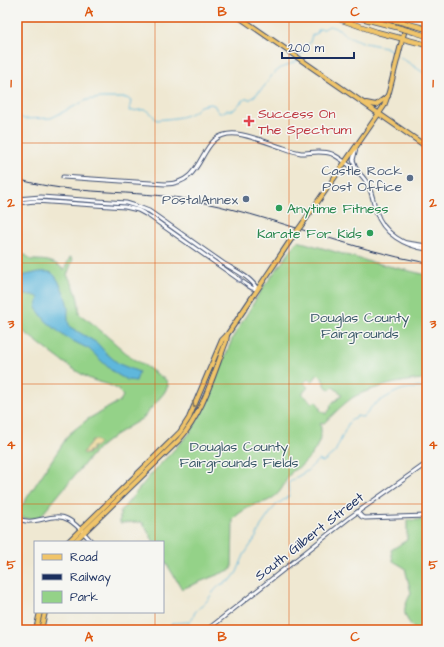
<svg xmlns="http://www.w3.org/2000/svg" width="444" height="647" font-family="'Architects Daughter',sans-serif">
<rect width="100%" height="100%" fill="#f6f6f2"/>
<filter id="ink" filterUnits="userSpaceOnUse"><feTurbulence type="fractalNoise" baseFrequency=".025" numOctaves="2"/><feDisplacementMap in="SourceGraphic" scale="8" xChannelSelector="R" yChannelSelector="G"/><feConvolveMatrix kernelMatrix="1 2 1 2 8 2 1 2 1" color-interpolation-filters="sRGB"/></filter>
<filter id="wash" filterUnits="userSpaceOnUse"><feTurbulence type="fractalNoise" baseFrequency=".012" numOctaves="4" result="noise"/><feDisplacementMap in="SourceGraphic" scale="16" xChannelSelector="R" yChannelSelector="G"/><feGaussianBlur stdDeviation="0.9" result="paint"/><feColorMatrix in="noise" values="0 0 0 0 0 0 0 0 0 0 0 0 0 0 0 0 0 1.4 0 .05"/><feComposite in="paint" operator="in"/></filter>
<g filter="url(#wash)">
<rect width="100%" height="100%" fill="#efe8d2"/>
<g fill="#94d288" stroke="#588073" fill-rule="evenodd">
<path d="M298,241l69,20 60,14v104c-19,0 -59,9 -75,19 -10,7 -19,17 -28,25l-4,1c5,15 -8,32 -19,42 -3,2 -8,4 -10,7 -8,10 -7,18 -20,26 -4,3 -10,4 -15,5 -9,4 -16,8 -23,15l-1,50 -50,20 -19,-31v-16h-9l-12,-20 -22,1v-11l32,-39 37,-39 16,-27 28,-70 29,-48zM318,374l5,5 -1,1 3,3 -2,1 7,6 3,-3 9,7 -6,7 -1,-1 -5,6 1,2 -5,6 -6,-4c0,-3 -1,-6 -5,-9l-2,2 -11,-9 6,-7 -4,-4 4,-4 4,3z"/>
<path d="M21,255h5l5,5c14,0 23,0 33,10l6,-13 3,2 -6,16c8,11 13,26 12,39l13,9 41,36 8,4 26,18 1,5 -4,7 -21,25 -28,17 -20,16 -55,66c-9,2 -15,3 -23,-2v-2l52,-79 19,-15 32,-18 3,-5c-7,-13 -23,-12 -35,-18 -25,-14 -48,-35 -71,-51v-69z"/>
<path d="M407,520h20v110h-12c-13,-16 -13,-19 -4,-37l-6,-25 -12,-7 -2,-11 16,-10z"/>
</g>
<polygon fill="#eeda9e" stroke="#84847e" points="92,440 96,440 99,443 95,447 92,447 92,451 89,451 88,454 85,454 83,453"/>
<path fill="#5fb7dc" stroke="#3d739d" d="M39,272c4,0 9,-1 13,1 7,5 15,26 16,35 0,6 -1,12 2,19l27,16 9,10 13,11 20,8 -3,9 -9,-1 -9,-5 -7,-5 -22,-21 -24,-12 -19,-16 -10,-13 3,-10c-7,-6 -14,-1 -22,-4v-17z"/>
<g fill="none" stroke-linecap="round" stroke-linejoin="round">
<g stroke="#5fb7dc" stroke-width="1">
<polyline points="300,56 310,42 312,35 316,34 319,29 324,29 329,26 339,29 345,35 365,43 385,47 396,53"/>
<polyline points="400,57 427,75"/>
<path d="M17,115l7,4 27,-1 36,-18 14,-2h26l4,3 -2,10c14,0 18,-6 27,9 16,-2 33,-1 44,-14l10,-2 4,1 4,7 3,1 6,-3h7l6,-7 5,-4h6l12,-11 10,-14 8,-6 16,-7 1,-2"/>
<path d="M165,630l8,-7 16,-1 4,-5 2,-5 12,-11 7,-10 6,-6 11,-5 6,-8 7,-17 12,-18 5,-11 14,-20 14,-10 -1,-12 2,-3 17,-10 11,-11 5,2 12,-10 14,-30 8,-6 5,1c9,-4 6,-9 13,-13 5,-3 24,-15 30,-15 7,-2 15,0 22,-2"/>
</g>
</g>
</g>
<g filter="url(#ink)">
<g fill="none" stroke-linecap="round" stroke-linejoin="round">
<g stroke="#3b4b6f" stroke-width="5">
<g id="minor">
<polyline points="356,148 353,160 358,173"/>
<path d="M63,177l102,7c45,0 30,-54 72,-50 15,2 32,9 47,14 5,2 11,4 17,5 10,0 21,-3 31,1 8,4 21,14 27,19 12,11 13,24 17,38 7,23 29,35 51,38"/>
<path d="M17,199l24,-2 85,6 10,3 13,5c25,17 49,35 74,52 11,7 28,14 34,26"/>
<polyline points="17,203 35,201 125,207 138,210 149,216 247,285 252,288 257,289"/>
<polyline points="407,243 427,246"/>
<polyline points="357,512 362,517 365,518 427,516"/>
<path d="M17,518c17,10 35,-8 52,2 9,5 16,15 23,22"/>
<polyline points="207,630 349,518 427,463"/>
</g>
</g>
<g stroke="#3b4b6f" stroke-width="6">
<g id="major">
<polyline points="239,17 427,147"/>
<polyline points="366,103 376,105 388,96"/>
<polyline points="303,223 384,106 389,92 408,17"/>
<polyline points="68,542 167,445 180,432 189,418 222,340 227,335 292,238"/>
<path d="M74,542l105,-102c24,-27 34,-65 47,-98l1,-7"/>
<polyline points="36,630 40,612"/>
<polyline points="41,630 45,612"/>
</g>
</g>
<g stroke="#3b4b6f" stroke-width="6">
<g id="highway">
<polyline points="333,17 377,32 427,45"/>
<polyline points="357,17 396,27"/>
<polyline points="382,17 397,21"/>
<polyline points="425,17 427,18"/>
<polyline points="416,26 427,29"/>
<polyline points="414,32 427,36"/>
</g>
</g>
<use href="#minor" stroke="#fff" stroke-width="3"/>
<use href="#major" stroke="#f0c469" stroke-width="4"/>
<use href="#highway" stroke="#f0c469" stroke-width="4.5"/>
<path stroke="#1b2f5e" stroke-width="1" d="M17,179c57,17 116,10 174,21 80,15 156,49 236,63"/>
<g stroke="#3b4b6f" stroke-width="6" stroke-linecap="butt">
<polyline id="major-bridge" points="292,238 303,223"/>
</g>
<g stroke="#3b4b6f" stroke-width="6" stroke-linecap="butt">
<g id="highway-bridge">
<polyline points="397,21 416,26"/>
<polyline points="396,27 414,32"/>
</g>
</g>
<use href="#major-bridge" stroke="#f0c469" stroke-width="4"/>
<use href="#highway-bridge" stroke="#f0c469" stroke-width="4.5"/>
</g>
<defs><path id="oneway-chevron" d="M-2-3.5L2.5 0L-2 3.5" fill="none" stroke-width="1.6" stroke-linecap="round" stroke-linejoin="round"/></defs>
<use stroke="#8d97ae" href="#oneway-chevron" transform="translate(240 280) rotate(35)"/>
<use stroke="#7b7263" href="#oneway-chevron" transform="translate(195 405) rotate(113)"/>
</g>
<path fill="none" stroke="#de5710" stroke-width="1" stroke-opacity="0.55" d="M155,17v525M289,17v613M17,143h410M17,263h410M17,384h410M17,504h410M155,612v18"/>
<path fill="#e0444e" stroke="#f6f6f2" stroke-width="1.5" d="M247 115h4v4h4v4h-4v4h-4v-4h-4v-4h4z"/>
<g fill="#5c6f8a" stroke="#f6f6f2" stroke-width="1.5">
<circle cx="410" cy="178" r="4"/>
<circle cx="246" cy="199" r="4"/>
</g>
<g fill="#2e9e5b" stroke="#f6f6f2" stroke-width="1.5">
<circle cx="279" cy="208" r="4"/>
<circle cx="370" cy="233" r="4"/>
</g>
<g text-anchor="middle" stroke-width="3" stroke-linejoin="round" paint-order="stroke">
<g font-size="14" fill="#be3a42" stroke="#f6f6f2" text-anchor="start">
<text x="258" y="118">Success On<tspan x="258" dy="16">The Spectrum</tspan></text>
</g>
<g font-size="14" fill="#4e5e75" stroke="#f6f6f2" text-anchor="end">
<text x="402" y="175">Castle Rock<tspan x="402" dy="16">Post Office</tspan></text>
<text x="238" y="204">PostalAnnex</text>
</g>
<g font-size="14" fill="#27864d" stroke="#f6f6f2" text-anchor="start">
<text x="287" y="213">Anytime Fitness</text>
<text x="362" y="238" text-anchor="end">Karate For Kids</text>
</g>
<g font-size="14" fill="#395868" stroke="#f6f6f2">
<text x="360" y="322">Douglas County<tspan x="360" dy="16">Fairgrounds</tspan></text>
<text x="239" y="451">Douglas County<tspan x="239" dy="16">Fairgrounds Fields</tspan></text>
</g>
<g font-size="14" fill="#1b2f5e" stroke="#f6f6f2">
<text transform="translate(309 536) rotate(-38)" y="5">South Gilbert Street</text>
</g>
</g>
<rect width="444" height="647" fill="none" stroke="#f6f6f2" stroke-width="44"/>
<rect x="34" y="541" width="130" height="72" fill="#f6f6f2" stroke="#9ea6b7"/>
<rect x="42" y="554" width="20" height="6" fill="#f0c469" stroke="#9ea6b7"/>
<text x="70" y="561" font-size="12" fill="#1b2f5e">Road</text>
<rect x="42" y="574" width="20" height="6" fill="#1b2f5e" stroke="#9ea6b7"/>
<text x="70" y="581" font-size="12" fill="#1b2f5e">Railway</text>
<rect x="42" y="591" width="20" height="12" fill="#94d288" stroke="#9ea6b7"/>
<text x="70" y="601" font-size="12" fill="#1b2f5e">Park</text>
<path d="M282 52v6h72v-6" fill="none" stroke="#1b2f5e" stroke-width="2"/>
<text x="288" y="52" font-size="12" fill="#1b2f5e" stroke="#f6f6f2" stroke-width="3" paint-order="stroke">200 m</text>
<rect x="22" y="22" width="400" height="603" fill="none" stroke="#de5710" stroke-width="1.5"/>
<g font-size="13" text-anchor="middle" font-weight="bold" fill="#de5710">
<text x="89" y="16">A</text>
<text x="222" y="16">B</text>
<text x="355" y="16">C</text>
<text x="11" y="87">1</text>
<text x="433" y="87">1</text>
<text x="11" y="207">2</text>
<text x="433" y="207">2</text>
<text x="11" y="328">3</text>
<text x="433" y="328">3</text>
<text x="11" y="449">4</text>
<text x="433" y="449">4</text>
<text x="11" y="569">5</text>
<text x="433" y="569">5</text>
<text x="89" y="641">A</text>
<text x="222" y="641">B</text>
<text x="355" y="641">C</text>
</g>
</svg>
